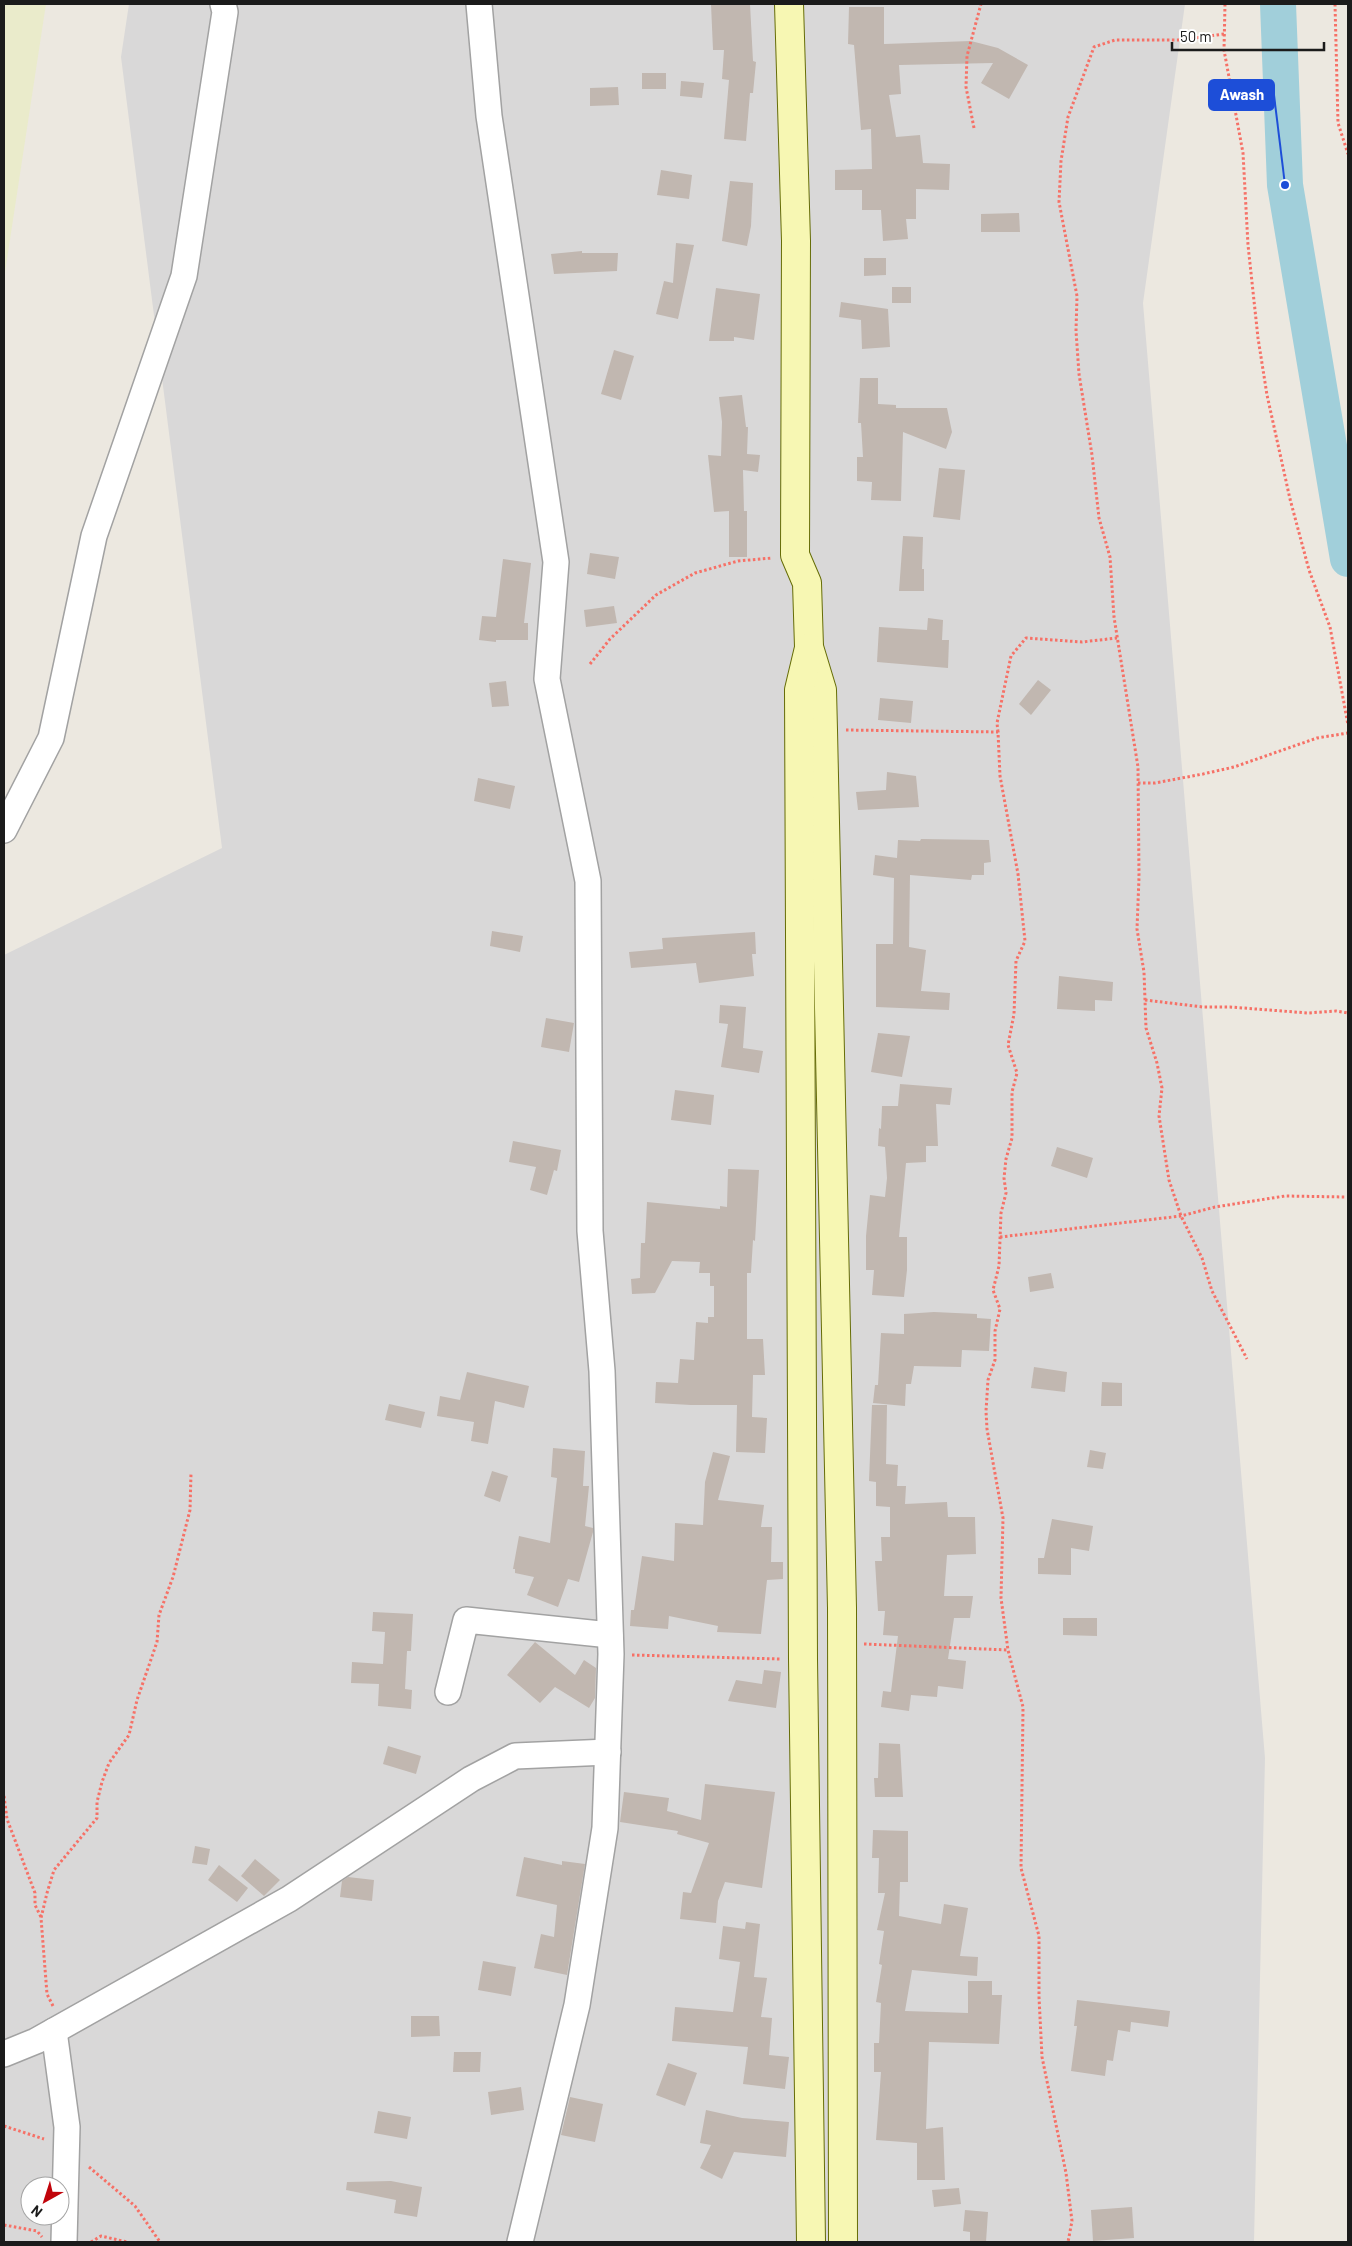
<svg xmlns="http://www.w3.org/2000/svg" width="1352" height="2246" font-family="Barlow,sans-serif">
<rect width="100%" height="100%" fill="#ece8e0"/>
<path fill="#d9d8d8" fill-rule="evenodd" d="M129,4h1056l-42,299 122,1455 -11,484h-1250v-1287l218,-107 -101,-791zM30,2186h30v30h-30z"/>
<polygon fill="#eaebcb" points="4,4 46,4 4,279"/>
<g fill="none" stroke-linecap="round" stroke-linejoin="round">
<polyline stroke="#a1cfda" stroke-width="36" points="1278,4 1285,185 1348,559"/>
</g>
<g fill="#c1b7b0">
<polygon points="711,4 750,4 753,61 756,62 753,93 750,93 746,141 724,139 729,80 722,79 724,50 713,50"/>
<polygon points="849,7 884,7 884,44 971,41 998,48 1028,65 1009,99 981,83 993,63 899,65 901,94 889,95 896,137 920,135 923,163 950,164 949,190 916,189 916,219 906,219 908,239 883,241 881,210 862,210 862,190 835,190 835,170 872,169 871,129 861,130 854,45 848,44"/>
<rect x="642" y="73" width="24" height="16"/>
<polygon points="681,81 704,83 702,98 680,96"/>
<polygon points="618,87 619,105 590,106 590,88"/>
<polygon points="661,170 692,175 689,199 657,195"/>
<polygon points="730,181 753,183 751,226 747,246 722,241"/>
<polygon points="1019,213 1020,232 981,232 981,214"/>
<polygon points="676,243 694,245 678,319 656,314 664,281 673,283"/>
<polygon points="582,251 582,253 618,253 617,271 554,274 551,254"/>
<polygon points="864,258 886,258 886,275 864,276"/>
<rect x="892" y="287" width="19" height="16"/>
<polygon points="716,288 760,294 754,340 734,337 734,341 709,341"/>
<polygon points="841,302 888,309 890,347 862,349 861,320 839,317"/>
<polygon points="614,350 634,356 621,400 601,394"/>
<polygon points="860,378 878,378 878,404 896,405 896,408 947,408 952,432 946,449 903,432 901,501 871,500 872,482 857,481 857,457 863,457 861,423 858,423"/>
<polygon points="742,395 746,427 748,427 747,454 760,455 758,472 743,470 744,511 747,511 747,557 729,557 729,511 714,512 708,455 721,456 722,422 719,397"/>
<polygon points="939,468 965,470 960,520 933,517"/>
<polygon points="903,536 923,537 922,569 924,569 924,591 899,591"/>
<polygon points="590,553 619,557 615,579 587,574"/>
<polygon points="503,559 531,563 524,623 528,623 528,640 496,640 496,642 479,640 482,616 496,617"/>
<polygon points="614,606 617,623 586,627 584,610"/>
<polygon points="928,618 943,620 942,640 949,640 948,668 877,662 879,627 927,630"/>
<polygon points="1038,680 1051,690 1031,715 1019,704"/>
<polygon points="506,681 509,706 492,707 489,683"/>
<polygon points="880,698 913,701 911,723 878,720"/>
<polygon points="887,772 916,776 919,807 858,810 856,792 886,790"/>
<polygon points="478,778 515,786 510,809 474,801"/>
<polygon points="921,839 989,840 991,862 984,863 984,875 972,875 971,880 910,875 909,947 926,950 921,991 950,993 949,1010 876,1007 876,944 893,944 894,878 873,875 875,855 897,858 898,840 920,841"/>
<polygon points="492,931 523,936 520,952 490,946"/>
<polygon points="755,932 756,954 752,954 754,976 699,983 696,963 631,968 629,952 663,949 662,938"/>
<polygon points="1059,976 1113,982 1112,1001 1095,1000 1095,1011 1057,1009"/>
<polygon points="720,1005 746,1007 743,1048 763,1051 759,1073 721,1067 728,1024 719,1023"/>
<polygon points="546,1018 574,1023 569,1052 541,1047"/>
<polygon points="878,1033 910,1036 902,1077 871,1072"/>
<polygon points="900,1084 952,1088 950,1105 936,1104 938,1146 926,1146 926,1162 906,1163 899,1237 907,1237 907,1270 904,1297 872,1295 874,1270 866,1270 866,1236 870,1195 885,1197 887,1178 885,1147 878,1146 879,1128 881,1129 882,1106 898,1106"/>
<polygon points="675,1090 714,1095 711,1125 671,1120"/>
<polygon points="513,1141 561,1150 557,1171 554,1170 547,1195 530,1190 536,1167 509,1162"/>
<polygon points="1057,1147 1093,1158 1087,1178 1051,1166"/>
<polygon points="728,1169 759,1170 755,1241 753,1240 751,1273 747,1273 747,1339 763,1339 765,1375 753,1375 752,1417 767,1418 765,1453 736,1452 737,1405 691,1405 655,1403 656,1382 678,1383 680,1359 694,1360 696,1322 708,1323 708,1317 714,1317 714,1286 710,1286 710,1273 699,1273 700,1262 672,1261 655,1293 632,1294 631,1279 640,1278 641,1243 645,1243 647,1202 720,1209 720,1206 727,1207"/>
<polygon points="1051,1273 1054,1288 1030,1292 1028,1277"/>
<polygon points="934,1312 977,1314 977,1318 991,1319 989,1351 962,1350 961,1367 914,1366 911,1384 906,1384 905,1406 873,1403 875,1385 878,1385 881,1333 904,1334 904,1314"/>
<polygon points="1034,1367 1067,1372 1065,1392 1031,1388"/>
<polygon points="467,1372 529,1386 524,1408 495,1401 488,1444 471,1441 474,1422 437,1416 440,1396 460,1400"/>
<polygon points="1102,1382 1122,1383 1122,1406 1101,1406"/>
<polygon points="389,1404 425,1412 421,1428 385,1420"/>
<polygon points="872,1405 887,1405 886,1464 898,1465 897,1486 906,1486 905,1504 947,1502 948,1517 975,1517 976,1554 947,1555 944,1596 973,1596 970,1618 954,1618 948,1659 966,1661 963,1689 938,1686 937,1697 911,1695 909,1711 881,1707 883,1691 891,1692 898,1636 883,1635 885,1611 878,1611 875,1561 882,1561 881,1537 890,1537 890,1507 876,1506 876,1482 869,1481"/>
<polygon points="553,1448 585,1451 583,1486 589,1486 585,1526 593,1528 593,1532 579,1582 568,1579 558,1607 527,1595 534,1577 515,1573 515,1569 513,1569 519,1536 550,1543 557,1478 551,1477"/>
<polygon points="1090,1450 1106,1453 1103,1469 1087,1467"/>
<polygon points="713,1452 730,1456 718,1500 764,1505 761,1527 772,1527 771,1562 783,1562 783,1579 767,1580 761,1634 717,1632 718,1626 669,1616 668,1629 630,1626 631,1610 634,1610 642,1556 674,1561 675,1523 703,1525 705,1482"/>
<polygon points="492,1471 508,1476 500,1502 484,1496"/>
<polygon points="1052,1519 1093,1526 1089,1551 1071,1548 1071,1575 1038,1574 1038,1558 1044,1558"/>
<polygon points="373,1612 413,1614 411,1651 407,1651 405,1689 412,1690 411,1709 378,1706 379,1684 351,1683 352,1662 383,1664 385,1632 372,1631"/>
<polygon points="1063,1618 1097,1618 1097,1636 1063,1635"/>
<polygon points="535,1642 575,1675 584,1660 596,1668 595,1698 589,1708 555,1687 540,1703 507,1675"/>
<polygon points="764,1670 781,1672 776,1708 728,1701 736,1680 762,1684"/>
<polygon points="879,1743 900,1744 903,1797 875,1797 874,1778 878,1778"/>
<polygon points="388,1746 421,1756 416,1774 383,1764"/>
<polygon points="705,1784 775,1792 762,1888 725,1882 718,1901 716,1923 680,1919 683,1892 691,1893 709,1843 677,1834 678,1831 620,1822 624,1792 669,1798 667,1811 701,1820"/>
<polygon points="873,1830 908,1831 908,1882 900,1882 899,1916 941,1924 944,1904 968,1908 960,1956 978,1957 977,1976 912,1970 905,2011 968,2013 968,1981 992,1981 992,1995 1002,1995 999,2044 929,2042 926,2129 943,2127 945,2180 917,2180 917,2143 876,2140 881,2072 874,2072 874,2043 879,2043 881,2003 876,2002 882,1965 879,1964 884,1931 877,1930 885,1893 878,1893 879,1858 872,1858"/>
<polygon points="195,1846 210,1849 207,1865 192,1863"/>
<polygon points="524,1857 562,1865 562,1861 585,1864 567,1975 534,1968 541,1934 554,1937 557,1905 516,1896"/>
<polygon points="255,1859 280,1880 264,1896 241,1876"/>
<polygon points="219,1865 248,1888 237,1902 208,1880"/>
<polygon points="348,1877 374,1880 372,1901 340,1897 342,1881"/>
<polygon points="746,1922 760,1924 754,1977 767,1978 761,2017 772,2018 769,2055 789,2057 785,2089 743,2084 748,2047 672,2041 675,2007 733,2012 740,1962 719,1959 723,1926 745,1929"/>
<polygon points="483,1961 516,1967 511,1996 478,1990"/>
<polygon points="1077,2000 1170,2011 1168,2027 1131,2022 1130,2032 1118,2030 1113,2061 1107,2060 1105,2076 1071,2071 1077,2026 1074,2026"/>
<polygon points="411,2016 439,2016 440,2036 411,2037"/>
<polygon points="454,2052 481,2052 480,2072 453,2072"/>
<polygon points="668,2063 697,2073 685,2106 656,2095"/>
<polygon points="521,2087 524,2110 491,2115 488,2092"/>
<polygon points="570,2097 603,2104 595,2142 561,2135"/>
<polygon points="706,2110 742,2118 789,2122 786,2157 734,2152 722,2179 700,2168 711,2145 700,2143"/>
<polygon points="378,2111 411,2117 407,2139 374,2133"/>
<polygon points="391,2181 422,2187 417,2217 394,2213 396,2200 346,2190 347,2182"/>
<polygon points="959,2188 961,2204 934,2207 932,2190"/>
<polygon points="1132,2207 1134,2238 1093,2241 1091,2210"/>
<polygon points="965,2210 988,2212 986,2242 970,2242 970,2232 963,2231"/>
</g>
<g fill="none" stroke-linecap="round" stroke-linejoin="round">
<g stroke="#a2a2a2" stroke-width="28">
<g id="minor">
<polyline points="479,4 489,116 556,562 547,679 588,881 590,1231 602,1371 611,1654 605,1828 577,2005 520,2242"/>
<polyline points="4,830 51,738 94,536 184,276 225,12 223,4"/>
<polyline points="448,1692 466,1620 610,1635"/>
<polyline points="54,2031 67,2127 64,2242"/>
<polyline points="4,2054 36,2041 289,1899 471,1779 515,1756 608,1752"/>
</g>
</g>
<g stroke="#666d07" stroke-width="30">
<g id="secondary">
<polyline points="789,4 796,241 795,555 807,583 809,647 822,690 823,730 842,1608 843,2242"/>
<polyline points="809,648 799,690 803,1659 811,2242"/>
</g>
</g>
<g stroke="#f67167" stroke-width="3" stroke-dasharray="2.5 2.5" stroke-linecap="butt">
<polyline points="1225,4 1224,50 1243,153 1248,245 1258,338 1267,395 1290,499 1309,570 1330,627 1348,725"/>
<polyline points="1335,4 1338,123 1348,154"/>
<polyline points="1224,34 1180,40 1115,40 1094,47 1068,117 1061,161 1059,202 1077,296 1076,331 1079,374 1092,455 1099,518 1110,557 1114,617 1138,767 1139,877 1137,929 1144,972 1146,1028 1157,1063 1162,1088 1159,1116 1169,1180 1181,1216 1202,1258 1212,1291 1247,1359"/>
<polyline points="974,128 966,87 967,56 981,4"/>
<polyline points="590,664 610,639 656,595 695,573 738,561 772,558"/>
<polyline points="846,730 998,732 1000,776 1018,874 1025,941 1016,961 1014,1014 1008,1045 1017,1073 1012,1092 1012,1138 1006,1159 1004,1178 1006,1193 1001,1213 999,1266 993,1290 1000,1309 995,1331 995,1360 988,1380 986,1411 987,1429 1003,1518 1001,1598 1008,1650"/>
<polyline points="998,732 997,723 1011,656 1026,638 1082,642 1117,638"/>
<polyline points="1138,783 1155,783 1203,774 1234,767 1317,738 1348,733"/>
<polyline points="1145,1000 1203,1007 1230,1007 1308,1013 1336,1011 1348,1013"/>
<polyline points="1000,1237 1181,1216 1215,1207 1285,1196 1345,1197"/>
<polyline points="864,1644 1008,1650 1023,1707 1021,1868 1039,1936 1039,1997 1042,2057 1066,2173 1072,2221 1068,2242"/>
<polyline points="632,1655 780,1659"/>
<polyline points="4,1796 7,1819 35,1893 35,1905 41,1917"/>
<polyline points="53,2006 47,1994 41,1918 47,1893 54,1870 97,1818 97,1802 102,1782 109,1763 129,1735 137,1700 157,1642 159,1615 173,1577 190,1510 191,1473"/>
<polyline points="4,2126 44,2139"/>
<polyline points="89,2167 135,2206 160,2242"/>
<polyline points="4,2225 37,2231 42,2237"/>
<polyline points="91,2242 101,2236 127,2242"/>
</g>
<use href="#minor" stroke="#fff" stroke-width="25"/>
<use href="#secondary" stroke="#f7f7b3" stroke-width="28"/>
</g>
<path fill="none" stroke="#1d4ed8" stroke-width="2" d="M1285 185L1274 95"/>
<circle fill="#1d4ed8" stroke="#fff" stroke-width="2" cx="1285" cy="185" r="5"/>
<rect fill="#1d4ed8" stroke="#1d4ed8" stroke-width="2" x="1209" y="80" width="65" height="30" rx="5"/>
<g font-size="15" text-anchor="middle" font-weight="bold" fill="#fff">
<text x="1242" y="100">Awash</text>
</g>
<rect width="1352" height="2246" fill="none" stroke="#1b1b1b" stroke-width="10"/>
<g transform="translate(45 2201) rotate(219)"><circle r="24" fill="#ffffff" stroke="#a4a4a4"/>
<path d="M0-4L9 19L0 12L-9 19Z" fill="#c1040b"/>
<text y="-8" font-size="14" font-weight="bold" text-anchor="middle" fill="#1b1b1b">N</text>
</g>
<path d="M1172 42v8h152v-8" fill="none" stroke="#1b1b1b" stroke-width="2.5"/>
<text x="1180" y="42" font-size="15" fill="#1b1b1b" stroke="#ffffff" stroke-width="4" paint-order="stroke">50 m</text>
</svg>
